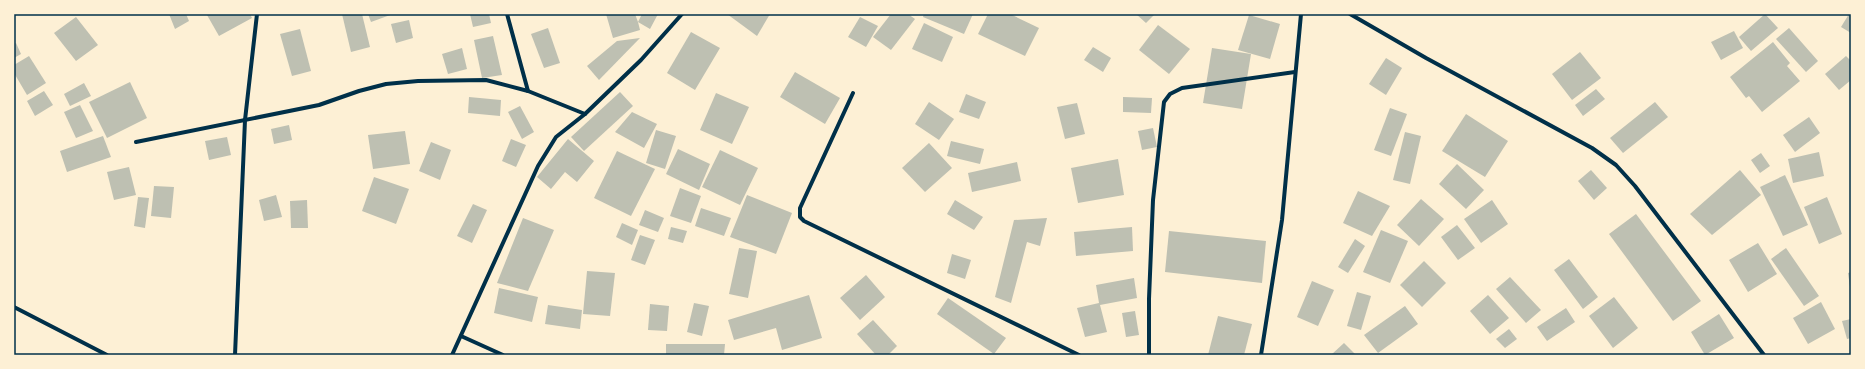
<svg xmlns="http://www.w3.org/2000/svg" width="1865" height="369" font-family="'Fira Sans',sans-serif">
<rect width="100%" height="100%" fill="#fdf0d5"/>
<g fill="#bec0b2">
<polygon points="169,14 186,14 189,21 175,29"/>
<polygon points="209,14 250,14 252,18 219,36 207,15"/>
<polygon points="342,14 362,14 370,47 351,52"/>
<polygon points="368,14 393,14 371,22"/>
<polygon points="470,14 489,14 491,23 473,27"/>
<polygon points="606,14 635,14 638,22 642,14 658,14 650,29 638,22 640,30 613,38"/>
<polygon points="727,14 770,14 757,36"/>
<polygon points="891,14 908,14 915,19 891,50 873,37"/>
<polygon points="924,14 973,14 964,34 923,17"/>
<polygon points="988,14 1010,14 1039,28 1025,56 978,34"/>
<polygon points="1136,14 1155,14 1146,23"/>
<polygon points="1765,14 1778,28 1751,51 1739,37"/>
<polygon points="1849,14 1851,16 1851,33 1841,27"/>
<polygon points="1249,15 1280,24 1270,59 1238,50"/>
<polygon points="76,17 98,45 76,61 54,33"/>
<polygon points="860,17 878,26 866,47 848,37"/>
<polygon points="409,20 413,38 396,43 391,24"/>
<polygon points="924,23 953,37 942,62 912,49"/>
<polygon points="1158,25 1190,49 1169,74 1139,50"/>
<polygon points="548,28 560,63 544,68 531,34"/>
<polygon points="1789,28 1818,61 1806,72 1776,39"/>
<polygon points="300,29 311,71 292,76 280,34"/>
<polygon points="1734,31 1743,48 1721,60 1711,42"/>
<polygon points="691,32 720,48 695,90 667,73"/>
<polygon points="493,36 502,75 482,78 474,40"/>
<polygon points="640,38 599,80 587,66 617,41"/>
<polygon points="1773,42 1790,63 1787,66 1800,81 1762,112 1749,96 1746,98 1730,77"/>
<polygon points="16,43 21,54 14,58 14,44"/>
<polygon points="1093,47 1111,58 1103,72 1084,60"/>
<polygon points="462,48 467,69 448,74 442,54"/>
<polygon points="1212,48 1251,54 1242,109 1203,103"/>
<polygon points="1580,52 1601,78 1572,100 1552,74"/>
<polygon points="29,56 46,83 27,95 14,73 14,65"/>
<polygon points="1846,56 1851,61 1851,80 1839,90 1825,74"/>
<polygon points="1386,58 1402,68 1386,95 1369,84"/>
<polygon points="795,72 840,98 825,124 780,97"/>
<polygon points="130,82 147,118 107,138 89,102"/>
<polygon points="84,83 91,96 70,106 64,94"/>
<polygon points="1596,89 1605,99 1583,116 1575,105"/>
<polygon points="44,91 53,105 35,116 27,101"/>
<polygon points="620,92 633,106 584,151 571,137"/>
<polygon points="716,93 749,107 732,144 700,130"/>
<polygon points="966,94 986,102 979,119 959,112"/>
<polygon points="469,97 501,100 500,116 468,113"/>
<polygon points="1123,97 1152,98 1151,113 1123,112"/>
<polygon points="929,102 954,119 939,140 915,124"/>
<polygon points="1655,102 1668,117 1623,153 1610,138"/>
<polygon points="1077,103 1085,134 1065,139 1057,107"/>
<polygon points="80,105 93,131 76,138 64,112"/>
<polygon points="520,106 534,132 522,139 508,112"/>
<polygon points="1390,108 1407,114 1391,156 1374,150"/>
<polygon points="632,112 657,124 644,148 615,132"/>
<polygon points="1466,114 1508,141 1485,177 1442,151"/>
<polygon points="1809,117 1820,133 1795,152 1783,135"/>
<polygon points="289,125 292,140 274,144 271,129"/>
<polygon points="1153,128 1157,147 1142,150 1138,131"/>
<polygon points="656,130 676,136 665,169 646,163"/>
<polygon points="405,131 410,164 373,169 368,135"/>
<polygon points="1405,132 1421,136 1410,184 1393,180"/>
<polygon points="103,136 111,157 67,172 60,151"/>
<polygon points="227,137 231,155 209,160 205,141"/>
<polygon points="511,139 526,145 516,167 502,161"/>
<polygon points="568,139 594,161 577,182 565,172 551,189 537,177"/>
<polygon points="951,141 984,149 980,164 947,156"/>
<polygon points="431,142 451,150 440,180 419,171"/>
<polygon points="929,143 952,168 925,192 902,168"/>
<polygon points="678,149 710,164 699,190 666,174"/>
<polygon points="720,150 758,168 740,205 702,187"/>
<polygon points="617,151 655,169 631,216 594,198"/>
<polygon points="1819,152 1824,176 1793,183 1788,159"/>
<polygon points="1761,153 1770,166 1760,173 1751,160"/>
<polygon points="1118,159 1124,195 1078,203 1071,168"/>
<polygon points="1017,162 1021,181 972,192 968,173"/>
<polygon points="1457,164 1484,190 1466,209 1439,184"/>
<polygon points="129,167 136,195 114,200 107,172"/>
<polygon points="1591,170 1607,188 1594,200 1578,181"/>
<polygon points="1740,170 1761,195 1712,235 1690,214"/>
<polygon points="1785,175 1808,225 1783,236 1760,187"/>
<polygon points="374,177 409,189 396,224 362,211"/>
<polygon points="154,186 174,187 171,218 151,216"/>
<polygon points="680,188 701,196 691,223 670,216"/>
<polygon points="1358,191 1390,206 1372,236 1343,223"/>
<polygon points="276,195 282,217 264,221 259,200"/>
<polygon points="747,195 792,213 776,254 730,237"/>
<polygon points="138,197 149,198 145,228 134,226"/>
<polygon points="1827,197 1842,234 1819,244 1804,207"/>
<polygon points="1421,199 1444,219 1419,246 1397,225"/>
<polygon points="307,200 308,228 291,228 290,201"/>
<polygon points="955,200 983,217 974,230 947,214"/>
<polygon points="1492,200 1508,224 1481,243 1464,219"/>
<polygon points="473,204 487,210 472,243 457,236"/>
<polygon points="701,208 731,218 724,236 695,226"/>
<polygon points="645,210 664,218 658,232 639,225"/>
<polygon points="1636,214 1701,301 1673,321 1609,234"/>
<polygon points="523,218 554,230 528,291 497,283"/>
<polygon points="1047,218 1040,246 1027,242 1011,303 995,297 1014,220"/>
<polygon points="622,223 638,230 632,245 616,237"/>
<polygon points="1457,225 1475,248 1458,260 1441,237"/>
<polygon points="671,227 687,231 683,243 668,239"/>
<polygon points="1132,227 1133,251 1076,256 1074,232"/>
<polygon points="1381,230 1408,241 1390,283 1363,272"/>
<polygon points="1169,231 1266,241 1262,283 1165,272"/>
<polygon points="640,235 655,240 645,265 631,260"/>
<polygon points="1355,239 1365,246 1348,273 1338,267"/>
<polygon points="1758,243 1777,274 1748,292 1729,260"/>
<polygon points="739,248 757,251 748,298 729,294"/>
<polygon points="1786,248 1819,296 1804,306 1771,259"/>
<polygon points="952,254 971,260 965,279 947,273"/>
<polygon points="1569,259 1598,297 1583,309 1554,270"/>
<polygon points="1424,261 1446,283 1422,307 1400,285"/>
<polygon points="587,271 615,273 610,316 583,314"/>
<polygon points="1851,272 1851,287 1850,287 1848,273"/>
<polygon points="866,275 885,297 860,320 840,298"/>
<polygon points="1510,277 1541,310 1526,323 1496,289"/>
<polygon points="1134,278 1137,298 1100,305 1107,332 1085,337 1077,308 1099,303 1096,285"/>
<polygon points="1312,281 1334,290 1318,326 1297,317"/>
<polygon points="499,288 538,297 532,322 494,313"/>
<polygon points="1357,292 1371,296 1361,330 1347,326"/>
<polygon points="809,295 822,338 782,350 776,328 734,340 728,320"/>
<polygon points="1488,295 1509,318 1490,334 1470,311"/>
<polygon points="1614,297 1638,328 1613,348 1589,316"/>
<polygon points="948,298 1006,338 994,354 937,314"/>
<polygon points="1821,302 1835,329 1808,344 1793,318"/>
<polygon points="694,303 709,306 702,336 687,332"/>
<polygon points="650,304 669,306 667,331 648,330"/>
<polygon points="548,305 582,310 580,329 545,324"/>
<polygon points="1405,306 1418,324 1378,353 1364,335"/>
<polygon points="1566,308 1575,322 1547,341 1537,327"/>
<polygon points="1135,311 1139,335 1126,337 1122,313"/>
<polygon points="1719,314 1734,338 1705,355 1691,332"/>
<polygon points="1218,316 1252,324 1244,355 1208,355"/>
<polygon points="1851,319 1851,338 1847,339 1842,321"/>
<polygon points="873,320 897,346 888,355 876,355 857,334"/>
<polygon points="1509,329 1517,339 1505,348 1496,339"/>
<polygon points="1344,343 1356,355 1331,355"/>
<polygon points="666,344 725,344 724,355 666,355"/>
</g>
<g fill="none" stroke-linecap="round" stroke-linejoin="round">
<g stroke="#003049" stroke-width="4">
<polyline points="507,14 528,91"/>
<polyline points="1350,14 1426,58 1592,148 1616,165 1635,186 1764,355"/>
<polyline points="853,93 800,208 800,217 804,221 1079,355"/>
<polyline points="136,142 319,105 359,91 386,84 418,81 486,80 528,91 585,114"/>
<polyline points="14,307 107,355"/>
<polyline points="461,336 503,355"/>
<polyline points="235,355 245,120 257,14"/>
<polyline points="452,355 538,166 556,137 585,114 641,60 682,14"/>
<polyline points="1149,355 1149,299 1153,200 1164,102 1170,94 1182,88 1295,72"/>
<polyline points="1261,355 1282,220 1301,14"/>
</g>
</g>
<rect width="1865" height="369" fill="none" stroke="#fdf0d5" stroke-width="30"/>
<rect x="15" y="15" width="1835" height="339" fill="none" stroke="#003049" stroke-width="1.5"/>
</svg>
